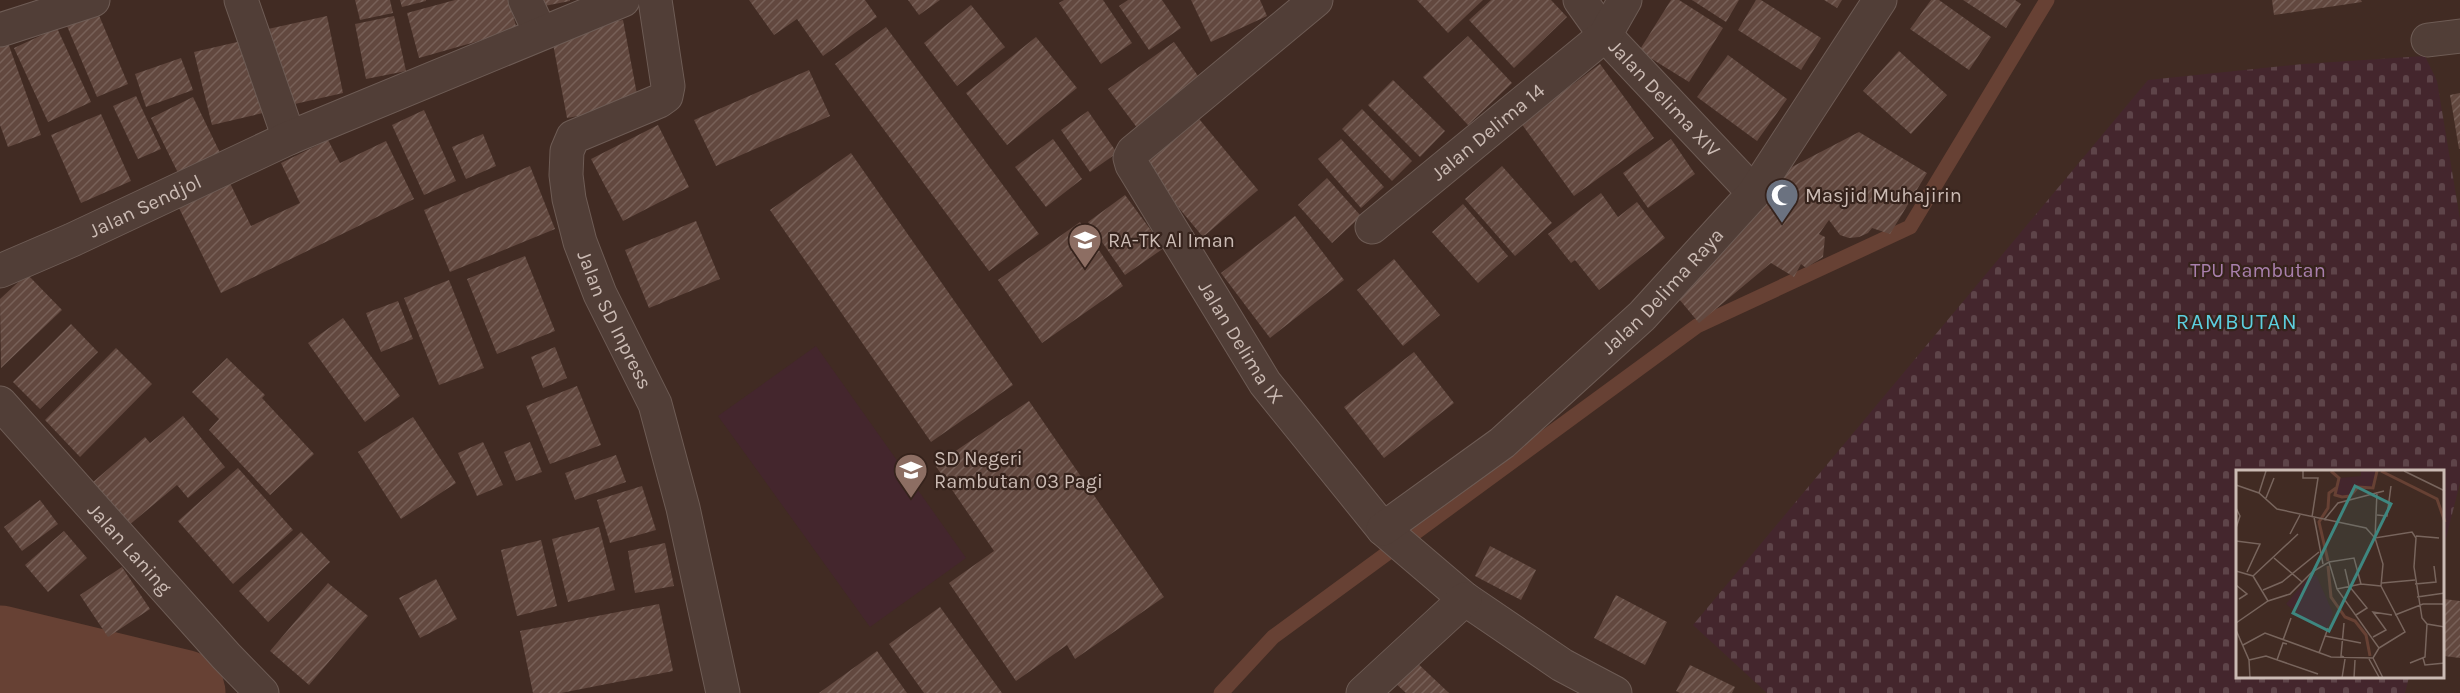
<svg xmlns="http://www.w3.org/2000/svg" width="2460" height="693" font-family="Karla,sans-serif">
<defs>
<pattern id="cemetery-stones" width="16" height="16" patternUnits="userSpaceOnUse" patternTransform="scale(1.5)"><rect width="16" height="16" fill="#44262d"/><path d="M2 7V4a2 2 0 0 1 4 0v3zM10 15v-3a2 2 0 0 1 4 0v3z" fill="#5e4449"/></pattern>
<pattern id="building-hatch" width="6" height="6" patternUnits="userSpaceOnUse" patternTransform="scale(1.5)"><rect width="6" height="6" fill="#62483f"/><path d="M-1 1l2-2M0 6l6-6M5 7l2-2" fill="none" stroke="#776058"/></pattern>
</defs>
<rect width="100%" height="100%" fill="#412b23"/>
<polygon fill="url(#cemetery-stones)" points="2425,56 2437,81 2460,219 2460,483 2444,546 2444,471 2238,471 2238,676 2409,677 2405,693 1767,693 1693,625 2148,80 2303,64"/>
<g fill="#44262d">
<polygon points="816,346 966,558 870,627 718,416"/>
<polygon points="0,663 24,685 45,693 0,693"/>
</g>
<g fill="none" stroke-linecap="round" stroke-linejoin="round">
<polyline stroke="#674134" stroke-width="15" points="1221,693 1273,637 1697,326 1910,227 2047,0"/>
<polyline stroke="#674134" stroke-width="87" points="0,649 182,693"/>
</g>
<g fill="url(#building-hatch)">
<polygon points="355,0 390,0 393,13 360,20"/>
<polygon points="400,0 426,0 426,1 402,7"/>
<polygon points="455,0 509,0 517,30 419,58 407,13"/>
<polygon points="537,0 570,0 570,1 539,7"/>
<polygon points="749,0 865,0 877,17 823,56 797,19 774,35"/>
<polygon points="908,0 940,0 919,15"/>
<polygon points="1064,0 1103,0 1132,43 1101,64 1059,3"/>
<polygon points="1128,0 1162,0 1181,28 1149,50 1119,6"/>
<polygon points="1191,0 1260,0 1267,16 1211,42"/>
<polygon points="1417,0 1483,0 1448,33"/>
<polygon points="1491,0 1551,0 1567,17 1514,68 1469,20"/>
<polygon points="1671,0 1679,0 1723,28 1689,82 1639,51"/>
<polygon points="1692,0 1739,0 1726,22"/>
<polygon points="1756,0 1761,0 1821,38 1801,70 1738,30"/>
<polygon points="1824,0 1842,0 1837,8"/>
<polygon points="1931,0 1939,0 1991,37 1969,70 1910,29"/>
<polygon points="1963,0 2015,0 2021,4 2006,28"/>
<polygon points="2272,0 2361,0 2362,2 2274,15"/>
<polygon points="971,5 1005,47 957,86 924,43"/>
<polygon points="98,13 128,84 97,97 67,26"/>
<polygon points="327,16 343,93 286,106 268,29"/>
<polygon points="394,16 406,71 366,79 355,24"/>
<polygon points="623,20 639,105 567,118 551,33"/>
<polygon points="886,27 1039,234 989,271 835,64"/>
<polygon points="57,28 91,102 48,122 14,48"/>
<polygon points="1468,36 1512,83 1468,125 1423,77"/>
<polygon points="1036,37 1077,88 1007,145 966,93"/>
<polygon points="7,40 41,135 8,147 0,125 0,42"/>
<polygon points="246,40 263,113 212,125 194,52"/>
<polygon points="1174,42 1203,83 1138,129 1108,89"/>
<polygon points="1899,51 1947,95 1911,134 1863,91"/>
<polygon points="1728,55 1787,99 1757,141 1697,97"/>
<polygon points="181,58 193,90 146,107 135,74"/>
<polygon points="1600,64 1654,138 1574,196 1521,123"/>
<polygon points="809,70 830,116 716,166 694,120"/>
<polygon points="1393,80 1445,131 1420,157 1368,105"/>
<polygon points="2460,93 2460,149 2459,149 2450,95"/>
<polygon points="136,96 161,149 138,159 113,106"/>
<polygon points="193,97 224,161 182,181 151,118"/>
<polygon points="1362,109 1412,161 1392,181 1342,129"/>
<polygon points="424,110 456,181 424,195 392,125"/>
<polygon points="1088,111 1117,153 1090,172 1061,130"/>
<polygon points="101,114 131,181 81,203 51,135"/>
<polygon points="1195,114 1258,190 1203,237 1139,160"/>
<polygon points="658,125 689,187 623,221 591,159"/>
<polygon points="1859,132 1927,173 1890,234 1872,228 1868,233 1859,237 1849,238 1840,235 1829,220 1819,234 1825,237 1823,257 1806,268 1801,264 1794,277 1771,263 1699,323 1674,293 1786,170"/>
<polygon points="483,134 496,166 466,179 452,147"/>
<polygon points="1053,139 1082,179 1046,207 1015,167"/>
<polygon points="1341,139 1384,187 1361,208 1318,159"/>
<polygon points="1671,139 1695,174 1648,208 1623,173"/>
<polygon points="328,140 340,163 386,141 414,199 221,293 176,202 227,177 251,226 300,203 281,163"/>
<polygon points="851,153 1013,385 931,442 770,210"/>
<polygon points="530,166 555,229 450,272 424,210"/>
<polygon points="1502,166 1552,223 1515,256 1465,199"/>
<polygon points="1327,178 1361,216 1332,243 1298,205"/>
<polygon points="1601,193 1618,217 1637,202 1665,238 1599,290 1575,260 1571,263 1548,234"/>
<polygon points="1125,195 1164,248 1125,275 1088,222"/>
<polygon points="1463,204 1508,256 1478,283 1432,232"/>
<polygon points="1295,216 1344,280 1270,338 1221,273"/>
<polygon points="696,221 720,279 649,308 625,250"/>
<polygon points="1080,222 1123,286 1042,343 998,280"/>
<polygon points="525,256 555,331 497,354 467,279"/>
<polygon points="1394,259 1440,315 1403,346 1357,290"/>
<polygon points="27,274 62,310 1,368 0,299"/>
<polygon points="449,280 484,368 439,385 404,298"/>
<polygon points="398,301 413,339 381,352 366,313"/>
<polygon points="343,318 400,396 365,422 308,343"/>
<polygon points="71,324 98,352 40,409 13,382"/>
<polygon points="555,347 567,378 543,388 531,357"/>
<polygon points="116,348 152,384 80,457 45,420"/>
<polygon points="1414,352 1454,403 1384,458 1344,407"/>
<polygon points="227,358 265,395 262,398 314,454 270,495 209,430 219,419 192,392"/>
<polygon points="577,386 601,445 550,464 526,406"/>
<polygon points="1029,401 1164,597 1075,659 1067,645 1016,681 949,583 994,551 935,465"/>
<polygon points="183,416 225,467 188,498 177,485 128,526 92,483 145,437 150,443"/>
<polygon points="413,417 456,483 401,519 358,452"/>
<polygon points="483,442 503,485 477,496 458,453"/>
<polygon points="530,442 542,472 516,481 504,452"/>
<polygon points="616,455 626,482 575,500 565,473"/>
<polygon points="238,468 293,530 233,584 178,521"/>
<polygon points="642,486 656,530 610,543 597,500"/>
<polygon points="40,500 58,524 22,551 4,527"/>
<polygon points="599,527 615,590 568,602 552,539"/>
<polygon points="64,531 87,558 48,592 25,565"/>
<polygon points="301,532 330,562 268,622 239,591"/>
<polygon points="541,540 557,606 517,616 501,550"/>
<polygon points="665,543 674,586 635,593 628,551"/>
<polygon points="1490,546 1536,570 1521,600 1475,576"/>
<polygon points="122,567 150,609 108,637 80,595"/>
<polygon points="436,579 457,619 420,638 399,598"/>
<polygon points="328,583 368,616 309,685 270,651"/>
<polygon points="1616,595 1667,622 1645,665 1594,638"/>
<polygon points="2444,599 2460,601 2460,658 2444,656"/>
<polygon points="659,604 673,671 561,693 533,693 520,631"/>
<polygon points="940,607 1002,693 924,693 889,644"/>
<polygon points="877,651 907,693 819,693"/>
<polygon points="1413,659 1449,693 1406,693 1393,681"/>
<polygon points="1690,665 1735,687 1732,693 1680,693 1676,691"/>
</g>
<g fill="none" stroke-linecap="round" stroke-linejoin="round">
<g stroke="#6e5c55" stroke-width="35">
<g id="minor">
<polyline points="241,0 289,138"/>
<polyline points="525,0 540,32"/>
<path id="s1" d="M655,0l13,86 -2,10 -7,5 -86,36 -6,14 -1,24 3,24 11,43 20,52 55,110 28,104 40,185"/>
<path id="s2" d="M1316,0l-183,152 -3,6 2,7 133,218 118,146 82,70 97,66 53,28"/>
<path id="s3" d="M1580,0l25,35 149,158"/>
<polyline points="0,30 93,0"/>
<polyline points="2428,40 2460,36"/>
<path id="s4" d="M1372,227l233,-192 20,-35"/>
<path id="s5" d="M0,271l72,-31 217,-102 334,-138"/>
<path id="s6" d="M0,403l226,253 36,37"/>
<path id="s7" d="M1383,529l119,-86 140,-127 112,-123 126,-193"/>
<polyline points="1363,693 1465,599"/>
</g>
</g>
<use href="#minor" stroke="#513e37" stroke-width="33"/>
</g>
<defs>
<g id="mosque-pin" transform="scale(1.725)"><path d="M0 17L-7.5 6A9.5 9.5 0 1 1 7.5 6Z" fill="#6b7280" stroke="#36231c"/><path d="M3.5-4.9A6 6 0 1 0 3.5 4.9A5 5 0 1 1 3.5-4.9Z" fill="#fff"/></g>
<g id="school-pin" transform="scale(1.725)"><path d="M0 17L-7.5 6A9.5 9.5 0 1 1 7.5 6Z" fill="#8d6e63" stroke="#36231c"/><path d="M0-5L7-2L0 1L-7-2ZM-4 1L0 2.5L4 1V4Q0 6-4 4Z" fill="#fff"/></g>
</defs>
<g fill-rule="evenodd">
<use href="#mosque-pin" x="1782" y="195"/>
<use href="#school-pin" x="1085" y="240"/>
<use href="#school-pin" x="911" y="470"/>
</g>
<g text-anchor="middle" stroke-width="4.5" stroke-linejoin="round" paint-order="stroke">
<g font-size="20" fill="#cbbbb4" stroke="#36231c">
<text dy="7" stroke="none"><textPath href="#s3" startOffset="130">Jalan Delima XIV</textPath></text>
<text dy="7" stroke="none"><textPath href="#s4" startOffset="150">Jalan Delima 14</textPath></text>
<text dy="7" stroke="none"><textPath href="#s5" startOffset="159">Jalan Sendjol</textPath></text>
<text dy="7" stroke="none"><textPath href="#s7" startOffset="368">Jalan Delima Raya</textPath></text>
<text dy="7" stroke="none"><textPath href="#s1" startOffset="392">Jalan SD Inpress</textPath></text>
<text dy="7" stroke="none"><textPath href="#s2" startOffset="460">Jalan Delima IX</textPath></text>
<text dy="7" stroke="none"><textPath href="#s6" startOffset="195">Jalan Laning</textPath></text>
</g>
<g font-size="20" fill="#cbbbb4" stroke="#36231c" text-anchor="start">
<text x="1805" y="202">Masjid Muhajirin</text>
<text x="1108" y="247">RA-TK Al Iman</text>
<text x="934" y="465">SD Negeri<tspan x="934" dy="23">Rambutan 03 Pagi</tspan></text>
</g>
<g font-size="20" fill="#a980ad" stroke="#36231c">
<text x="2258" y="277">TPU Rambutan</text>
</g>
<g font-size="22" letter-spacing="1.5" fill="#5ccede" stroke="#36231c">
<text x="2237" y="329">RAMBUTAN</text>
</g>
</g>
<g transform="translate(2236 470)">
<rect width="208" height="208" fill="#412b23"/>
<path d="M80,105l17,38 -6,15 -18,-5 -23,-19 21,-25z" fill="#44262d"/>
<path d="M125,1h15l-3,15 -17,1 -7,9 -14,-1 5,-17 21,-2z" fill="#44262d"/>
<path fill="none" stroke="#674134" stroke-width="3" d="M95,1l8,7 -4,17 7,2 8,-1 8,-9 15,1 4,-17M145,1l56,28 8,23M92,91l-9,-39 9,-14 1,-15 7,-5M92,96l3,31 14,20 10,4 11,14 4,21"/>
<path fill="none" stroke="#78655d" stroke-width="1.5" d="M67,1v7h15l-6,39M168,1l41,20M0,15l23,8 18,16 89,19 9,10 37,-6 4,6 -2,29 8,51 5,6 18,3M141,22l-2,46 8,26 -2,22M23,23l7,-22M30,28l8,-20M0,38l4,8 -4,12M141,45l10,1 4,-30M78,47l9,47M88,50l14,-17 46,-12M54,64l10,-19M180,66l23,2M0,71l24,3 -13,28M38,88l28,24M109,99l4,17 18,22 -11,7M0,101l17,5 15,25M17,106l45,-42M146,113l33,-3M179,114l21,-2 -2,-16M0,115l11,9 -8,5M101,119l24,-5 20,2M27,120l19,-8 37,-30M181,127l28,-4M159,145l28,-11h22M0,153l32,-22 22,-7 22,-22 17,-10 25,-4 7,26M0,160l13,30 1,18M89,166l36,7M137,167l13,-7 -13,-18 19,3M47,170l8,-22M7,175l22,-12 66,24 42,1 6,-10 -42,-59 -8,-27M143,178l26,-16 -24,-46M83,183l9,-25M108,187l-3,-1 3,-33M137,188l10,20M187,188l2,7 20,-2M133,189l10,18M13,190l17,-4 52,18M41,190l6,-17 4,1M174,193l15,-6 2,-33M106,208l3,-19M118,208l1,-18"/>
<path fill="#3e8780" fill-opacity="0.15" stroke="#3e8780" stroke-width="3" d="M119,16l36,18 -62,127 -36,-18z"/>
<rect width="208" height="208" fill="none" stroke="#cbbbb4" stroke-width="3"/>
</g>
</svg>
